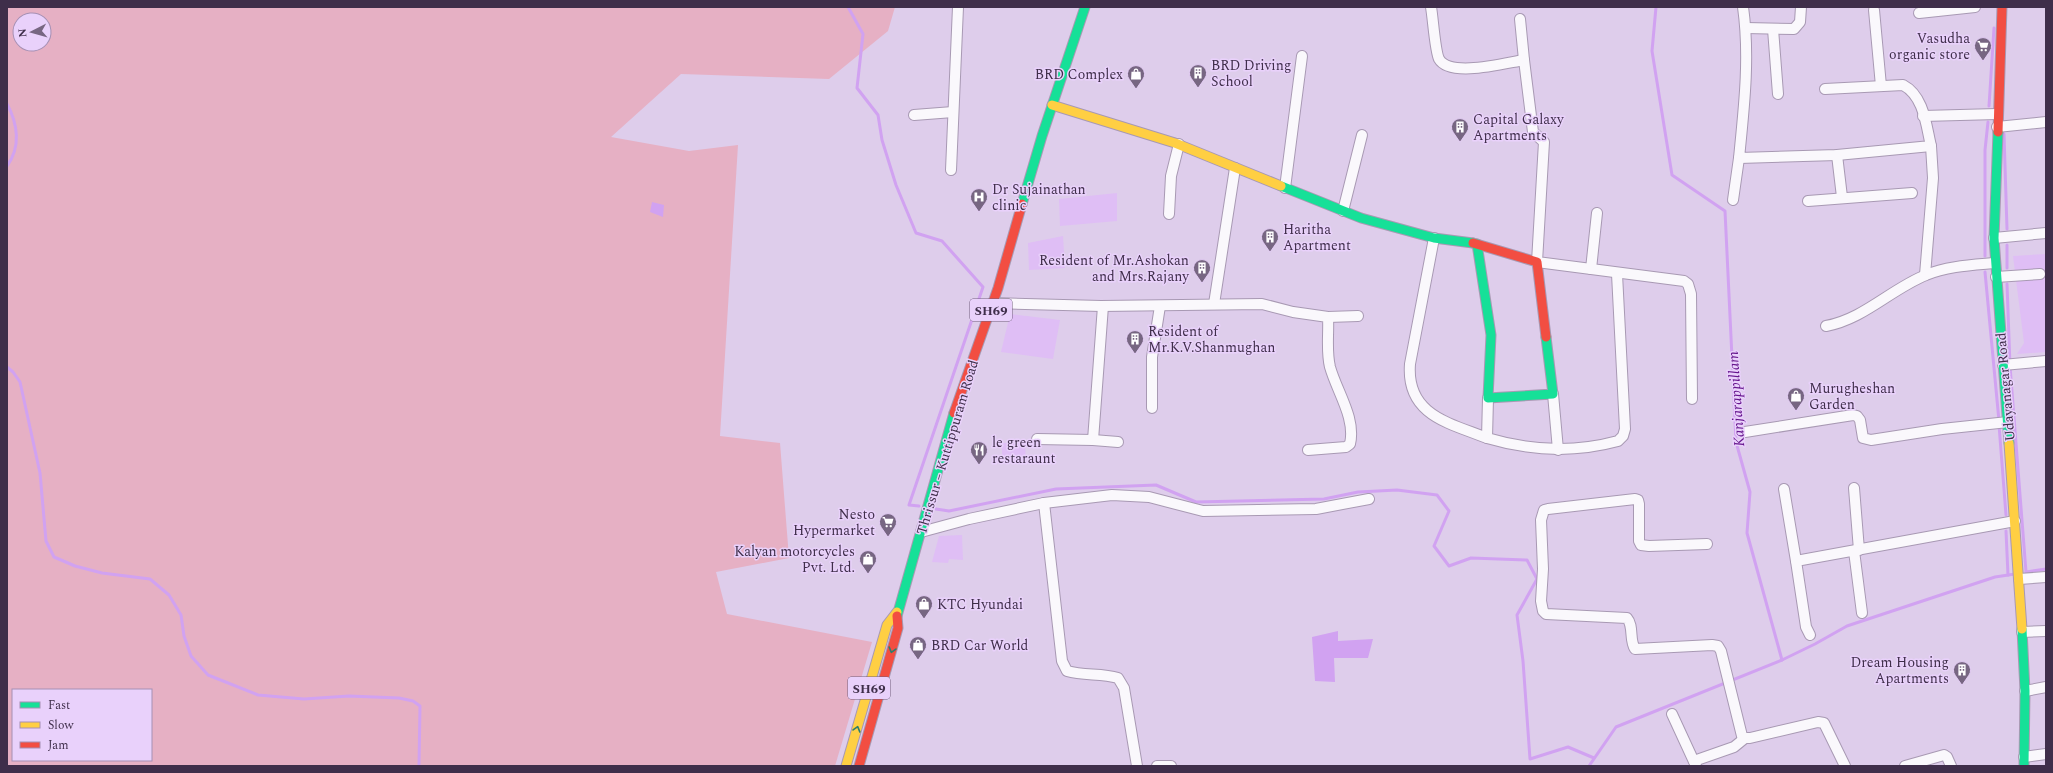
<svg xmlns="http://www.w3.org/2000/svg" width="2053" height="773" font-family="Spectral,serif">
<rect width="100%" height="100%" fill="#decdeb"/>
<g fill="#dfbef5">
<polygon points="1117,193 1117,221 1060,226 1059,199"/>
<polygon points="1063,236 1065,268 1029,270 1028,243"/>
<polygon points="2046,254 2046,352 2017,354 2024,343 2013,256"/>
<polygon points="1010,314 1060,320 1053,359 1001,352"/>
<polygon points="1002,443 1025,443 1026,462 1002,463"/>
<polygon points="962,535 963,560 949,559 948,563 932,562 939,536"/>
</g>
<path fill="#e6b0c4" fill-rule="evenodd" d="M7,7h888l-7,24 -59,48 -148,-5 -70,63 78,14 49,-6 -18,291 60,7 9,115 -73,14 11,42 145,28 -37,124h-828zM20,20h24v24h-24zM13,690h138v70h-138z"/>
<g fill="#d1a2f1">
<polygon points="652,202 664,205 663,217 650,212"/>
<polygon points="1338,631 1338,641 1373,639 1368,658 1334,658 1335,682 1315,681 1312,637"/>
</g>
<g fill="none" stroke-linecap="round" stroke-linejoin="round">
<g stroke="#d1a2f1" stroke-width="3">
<polyline points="848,7 863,34 857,88 878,115 882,140 896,185 916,233 942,241 983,287 909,505 919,506"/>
<path d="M7,104c11,20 14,43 0,62"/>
<polyline points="1989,106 1994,28"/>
<polyline points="2004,134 2007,229"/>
<polyline points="2007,245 2007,268"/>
<polyline points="1985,256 1985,150 1988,122"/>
<polyline points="1985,272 1999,421"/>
<polyline points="2007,284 2010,366 2026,572"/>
<polyline points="7,367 13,372 20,382 40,473 46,541 54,557 75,566 102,573 150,579 169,595 181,615 184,636 191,656 208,675 258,695 304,699 349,696 399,698 413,701 420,706 419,766"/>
<polyline points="1999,425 2006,515"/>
<polyline points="936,509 949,511 1056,489 1156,485 1196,502 1324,499 1358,492 1397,490 1437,495 1449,511 1434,546 1449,566 1471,558 1527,560 1537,579 1517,615 1523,661 1530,759 1568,747 1594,758"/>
<polyline points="2006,531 2008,575"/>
<polyline points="2026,572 2046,569"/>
<polyline points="1782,660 1815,644 1847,626 1995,577 2015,574"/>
<polyline points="1589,766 1616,727 1782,660 1747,533 1750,492 1736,442 1725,211 1672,175 1652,51 1656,7"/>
</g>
<g stroke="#a899b3" stroke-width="12">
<g id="street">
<path d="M1431,7c2,11 4,44 8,52 11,19 66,4 85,1l9,72 11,10 -7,120 147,19 4,3 3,10 1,105"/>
<path d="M1743,7c7,50 1,101 -4,151l98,-3 94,-9c-5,-21 -7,-50 -28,-61l-78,4"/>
<polyline points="1874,10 1881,86"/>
<polyline points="1919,13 1975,7"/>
<polyline points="1520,19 1524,60"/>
<polyline points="1746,28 1794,29 1800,22 1801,7"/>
<polyline points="1773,29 1778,94"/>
<polyline points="914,115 953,112"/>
<polyline points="1923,116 1997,114"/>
<polyline points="1997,127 2046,122"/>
<polyline points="1837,155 1842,197"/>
<polyline points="951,170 958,7"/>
<polyline points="1285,188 1302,56"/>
<polyline points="1733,200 1739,158"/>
<polyline points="1808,201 1912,193"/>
<polyline points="1343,211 1362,135"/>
<polyline points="1169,214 1171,176 1179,144"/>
<path d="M1434,238l-24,126c-4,51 39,59 77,74"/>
<polyline points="1994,238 2046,233"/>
<polyline points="1591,269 1597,213"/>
<polyline points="1925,275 1933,178 1931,146"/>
<polyline points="1996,277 2040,274"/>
<path d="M993,303l108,3 161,-2 31,8 35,5c1,16 -2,34 2,50 7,25 26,51 20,77l-4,3 -38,3"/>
<polyline points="1214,304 1235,168"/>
<polyline points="1328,317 1358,316"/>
<path d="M1826,326c38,-7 65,-37 100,-51 21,-9 47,-10 69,-12"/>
<polyline points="2003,365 2046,361"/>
<polyline points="1553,394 1558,450"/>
<path d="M1488,398l-1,40c44,13 87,15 131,3l5,-5 2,-7 -8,-155"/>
<polyline points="1152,408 1152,357 1160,306"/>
<polyline points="1745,432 1853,415 1857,416 1860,420 1863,438 1871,440 1942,429 2008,422"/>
<polyline points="1037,439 1093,440 1103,306"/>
<polyline points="1093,440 1118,442"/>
<polyline points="1854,488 1859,550"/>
<polyline points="1784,489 1796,561"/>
<path d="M1044,503l18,158 5,10c17,5 34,2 51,7l6,10 13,78"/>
<polyline points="921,532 969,519 1044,503 1112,495 1149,497 1203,511 1316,509 1369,499"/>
<path d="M1707,544l-58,2 -8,-1 -2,-4v-37l-1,-4 -3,-1 -87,10 -4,1 -3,10 2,49 -2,32 2,10 3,3 81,4c7,8 2,22 8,31l77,-4 6,1 3,5 21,85 3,2h5l68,-16 6,1 21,43"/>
<polyline points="1854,551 1862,613"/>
<polyline points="2019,579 2046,577"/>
<polyline points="2022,632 2046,631"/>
<polyline points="1810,635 1806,627 1796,561 2015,521"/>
<polyline points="2025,691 2046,687"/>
<polyline points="1672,714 1696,766"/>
<polyline points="2024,757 2046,754"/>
<polyline points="1694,761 1734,747 1745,738"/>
<polyline points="1157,766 1171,766"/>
<polyline points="1905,766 1944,755 1947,757 1951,766"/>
</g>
</g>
<g stroke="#a899b3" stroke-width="11">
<g id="fast">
<polyline points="1998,132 1994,238 2009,443"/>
<polyline points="1281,186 1361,218 1434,238 1473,243"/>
<polyline points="1022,204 1042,136 1085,7"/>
<polyline points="1477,244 1491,335 1488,398 1553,394 1546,337"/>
<polyline points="897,616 954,413"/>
<polyline points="2022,629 2025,691 2024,766"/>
</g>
</g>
<g stroke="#a899b3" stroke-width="11">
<g id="slow">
<polyline points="1052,105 1175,143 1281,186"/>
<polyline points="2009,443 2022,629"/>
<polyline points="846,766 887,625 897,612"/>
</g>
</g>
<g stroke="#a899b3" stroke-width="11">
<g id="jam">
<polyline points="1998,132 2002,7"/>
<polyline points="1473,243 1537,262 1546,337"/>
<polyline points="954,413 998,288 1022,204"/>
<polyline points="859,766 898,628 897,616"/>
</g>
</g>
<use href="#street" stroke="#faf8fc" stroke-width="10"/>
<use href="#fast" stroke="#16e098" stroke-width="9"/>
<use href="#slow" stroke="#ffcf43" stroke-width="9"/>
<use href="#jam" stroke="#f24e42" stroke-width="9"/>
</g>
<defs><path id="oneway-chevron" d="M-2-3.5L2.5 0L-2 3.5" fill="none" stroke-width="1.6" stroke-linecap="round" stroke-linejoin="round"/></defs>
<g stroke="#2d7e6d">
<use href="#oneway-chevron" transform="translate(892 650) rotate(106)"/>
<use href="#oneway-chevron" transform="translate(857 729) rotate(-74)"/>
</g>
<defs>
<g id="supermarket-pin" transform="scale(0.9)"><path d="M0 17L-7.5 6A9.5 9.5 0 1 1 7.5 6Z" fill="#776682" stroke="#e9d1fb"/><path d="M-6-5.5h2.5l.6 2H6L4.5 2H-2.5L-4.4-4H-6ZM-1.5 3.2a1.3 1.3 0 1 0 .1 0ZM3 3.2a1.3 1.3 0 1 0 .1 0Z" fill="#fff"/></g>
<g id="building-pin" transform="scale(0.9)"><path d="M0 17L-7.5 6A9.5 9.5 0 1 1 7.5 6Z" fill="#776682" stroke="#e9d1fb"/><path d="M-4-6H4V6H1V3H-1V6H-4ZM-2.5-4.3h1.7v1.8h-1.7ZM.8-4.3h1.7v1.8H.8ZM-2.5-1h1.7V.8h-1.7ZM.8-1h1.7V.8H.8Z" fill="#fff"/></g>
<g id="shop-pin" transform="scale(0.9)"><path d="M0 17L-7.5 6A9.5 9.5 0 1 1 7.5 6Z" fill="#776682" stroke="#e9d1fb"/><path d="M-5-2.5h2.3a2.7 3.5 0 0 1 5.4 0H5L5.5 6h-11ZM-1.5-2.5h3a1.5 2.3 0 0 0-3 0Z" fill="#fff"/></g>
<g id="hospital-pin" transform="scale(0.9)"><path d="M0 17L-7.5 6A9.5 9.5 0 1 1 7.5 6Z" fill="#776682" stroke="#e9d1fb"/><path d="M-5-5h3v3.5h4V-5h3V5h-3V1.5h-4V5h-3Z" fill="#fff"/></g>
<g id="restaurant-pin" transform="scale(0.9)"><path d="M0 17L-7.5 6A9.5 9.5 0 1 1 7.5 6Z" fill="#776682" stroke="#e9d1fb"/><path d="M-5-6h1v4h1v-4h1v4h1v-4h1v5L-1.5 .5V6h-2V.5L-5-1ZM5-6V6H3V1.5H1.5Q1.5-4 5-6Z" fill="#fff"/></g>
</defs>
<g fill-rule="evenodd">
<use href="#supermarket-pin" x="1983" y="46"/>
<use href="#building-pin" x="1198" y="73"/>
<use href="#shop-pin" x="1136" y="74"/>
<use href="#building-pin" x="1460" y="127"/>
<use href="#hospital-pin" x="979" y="197"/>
<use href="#building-pin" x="1270" y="237"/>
<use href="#building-pin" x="1202" y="268"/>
<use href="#building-pin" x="1135" y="339"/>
<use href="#shop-pin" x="1796" y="396"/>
<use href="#restaurant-pin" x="979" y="450"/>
<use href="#supermarket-pin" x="888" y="522"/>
<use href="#shop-pin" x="868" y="559"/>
<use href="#shop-pin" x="924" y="604"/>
<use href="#shop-pin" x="918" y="645"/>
<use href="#building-pin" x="1962" y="670"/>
</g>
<g text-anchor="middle" stroke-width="3" stroke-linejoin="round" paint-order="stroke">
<g fill="#e9d1fb" stroke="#725f7f" stroke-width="1">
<rect x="970" y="299" width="42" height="22" rx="3"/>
<rect x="848" y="677" width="42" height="22" rx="3"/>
</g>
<g font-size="13" font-weight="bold" fill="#3f2e4a">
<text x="991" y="315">SH69</text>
<text x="869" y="693">SH69</text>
</g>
<g font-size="14" fill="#3f2e4a" stroke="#e9d1fb" text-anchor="start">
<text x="1970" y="43" text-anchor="end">Vasudha<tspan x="1970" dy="16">organic store</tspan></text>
<text x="1211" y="70">BRD Driving<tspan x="1211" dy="16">School</tspan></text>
<text x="1123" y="79" text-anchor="end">BRD Complex</text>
<text x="1473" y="124">Capital Galaxy<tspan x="1473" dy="16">Apartments</tspan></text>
<text x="992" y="194">Dr Sujainathan<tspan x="992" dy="16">clinic</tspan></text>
<text x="1283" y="234">Haritha<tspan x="1283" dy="16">Apartment</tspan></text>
<text x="1189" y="265" text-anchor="end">Resident of Mr.Ashokan<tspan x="1189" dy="16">and Mrs.Rajany</tspan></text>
<text x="1148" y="336">Resident of<tspan x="1148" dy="16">Mr.K.V.Shanmughan</tspan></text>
<text x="1809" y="393">Murugheshan<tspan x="1809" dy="16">Garden</tspan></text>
<text x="992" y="447">le green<tspan x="992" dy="16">restaraunt</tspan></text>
<text x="875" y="519" text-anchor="end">Nesto<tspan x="875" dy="16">Hypermarket</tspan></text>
<text x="855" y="556" text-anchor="end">Kalyan motorcycles<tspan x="855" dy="16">Pvt. Ltd.</tspan></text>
<text x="937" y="609">KTC Hyundai</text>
<text x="931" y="650">BRD Car World</text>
<text x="1949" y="667" text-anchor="end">Dream Housing<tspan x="1949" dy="16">Apartments</tspan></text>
</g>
<g font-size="14" fill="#3f2e4a" stroke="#e9d1fb">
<text transform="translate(2005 387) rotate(-95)" y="5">Udayanagar Road</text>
<text transform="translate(947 447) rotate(-73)" y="5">Thrissur – Kuttippuram Road</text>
</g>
<g font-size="15" font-style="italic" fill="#66158d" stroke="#e9d1fb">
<text transform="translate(1736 399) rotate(-94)" y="5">Kanjarappillam</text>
</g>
</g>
<rect width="2053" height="773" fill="none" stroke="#3f2e4a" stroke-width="16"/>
<rect x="12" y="689" width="140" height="72" fill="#e9d1fb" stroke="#a590b4"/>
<rect x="20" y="702" width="20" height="6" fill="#16e098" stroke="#a590b4"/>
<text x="48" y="709" font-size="12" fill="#3f2e4a">Fast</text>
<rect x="20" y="722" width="20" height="6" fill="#ffcf43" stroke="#a590b4"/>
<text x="48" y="729" font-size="12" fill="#3f2e4a">Slow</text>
<rect x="20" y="742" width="20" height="6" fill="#f24e42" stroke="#a590b4"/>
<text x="48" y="749" font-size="12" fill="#3f2e4a">Jam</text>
<g transform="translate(32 32) rotate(264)"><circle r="19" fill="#e9d1fb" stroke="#a590b4"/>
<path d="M0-3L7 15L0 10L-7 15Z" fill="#776682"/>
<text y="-6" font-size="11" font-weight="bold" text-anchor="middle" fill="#3f2e4a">N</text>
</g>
</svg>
